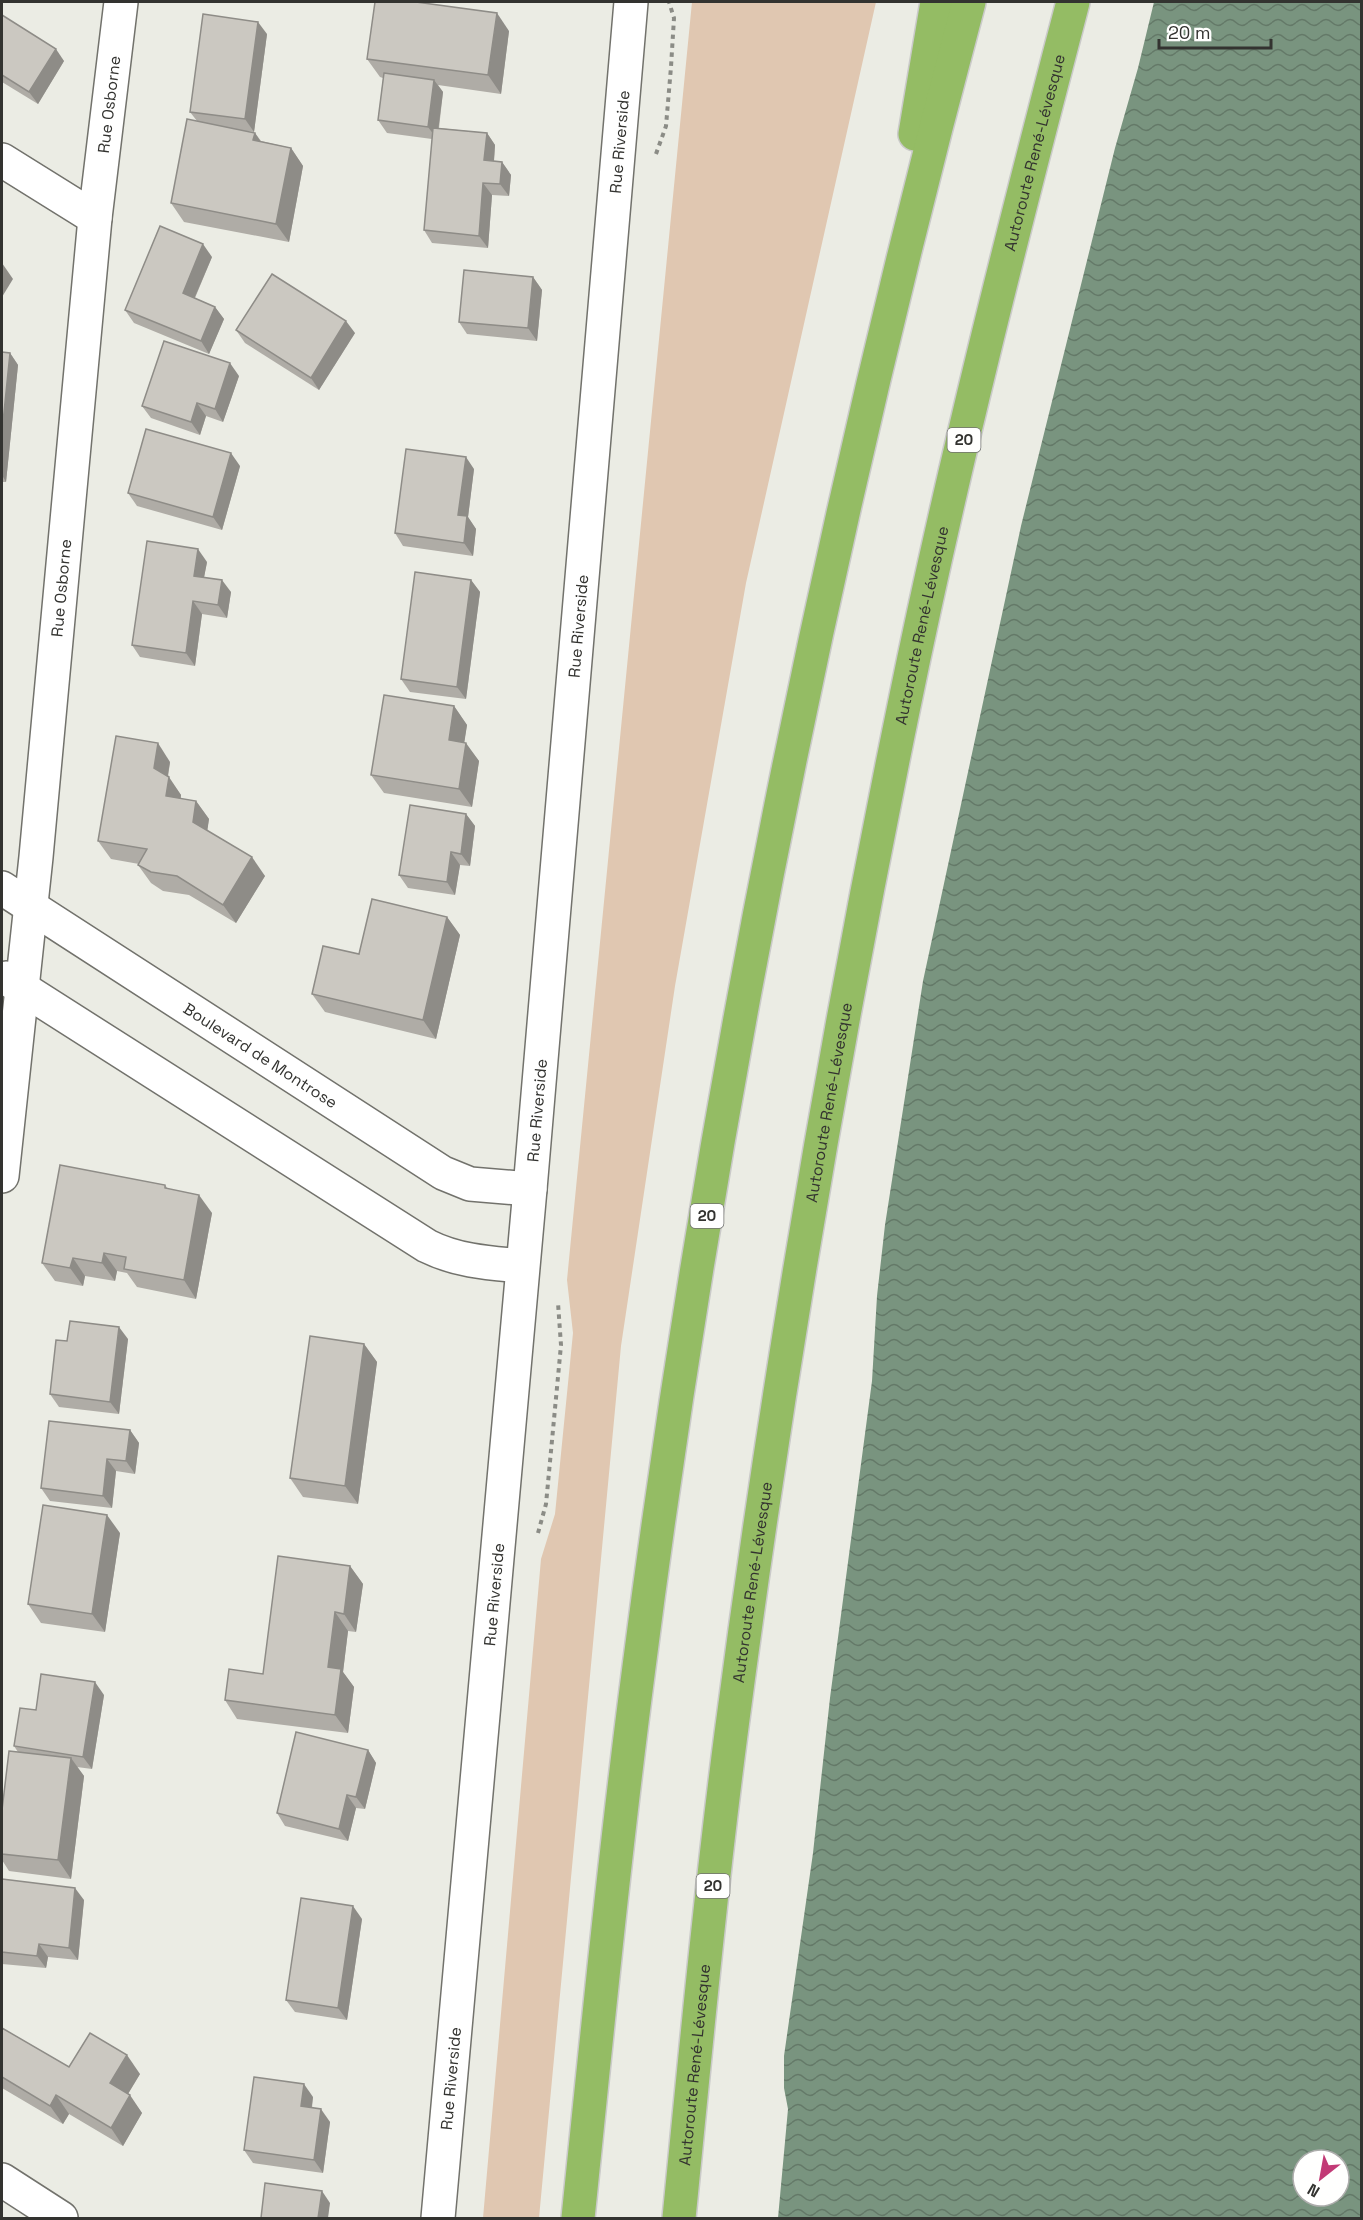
<svg xmlns="http://www.w3.org/2000/svg" width="1363" height="2220" font-family="'Space Grotesk',sans-serif">
<defs>
<pattern id="water-waves" width="16" height="10" patternUnits="userSpaceOnUse" patternTransform="scale(1.5)"><rect width="16" height="10" fill="#79947f"/><path d="M0 5q4-4 8 0t8 0" fill="none" stroke="#647968"/></pattern>
</defs>
<rect width="100%" height="100%" fill="#ebece4"/>
<polygon fill="#e0c7b1" points="692,2 876,2 746,583 675,986 621,1346 539,2218 483,2218 541,1559 555,1514 573,1333 567,1280"/>
<path fill="url(#water-waves)" fill-rule="evenodd" d="M1154,2h207v2216h-583l10,-109 -4,-21v-32l29,-203 17,-155 42,-317 5,-85 8,-71 38,-244 98,-455 94,-378 23,-80zM1303,2160h36v36h-36z"/>
<g fill="none" stroke-linecap="round" stroke-linejoin="round">
<g stroke="#72726c" stroke-width="36">
<g id="minor">
<polyline points="2,160 95,218"/>
<path id="s1" d="M2,888l441,285 27,11 60,5"/>
<path d="M6,978l421,268c30,15 61,17 95,20"/>
<path id="s2" d="M2,1176l34,-319 59,-639 26,-216"/>
<polyline points="2,2180 61,2218"/>
<path id="s3" d="M438,2218l92,-1029 101,-1187"/>
</g>
</g>
<g stroke="#cacac9" stroke-width="36">
<g id="highway">
<polyline points="915,134 937,2"/>
<path d="M578,2218c19,-184 37,-368 61,-551 72,-561 184,-1119 330,-1665"/>
<path id="s4" d="M679,2218c16,-161 31,-323 52,-484 45,-344 103,-687 173,-1028 48,-236 108,-471 169,-704"/>
</g>
</g>
<g stroke="#8b8c86" stroke-width="4" stroke-dasharray="4.5 4.5" stroke-linecap="butt">
<polyline points="656,154 666,126 671,67 674,18 669,2"/>
<polyline points="538,1533 546,1504 561,1345 558,1303"/>
</g>
<use href="#minor" stroke="#fff" stroke-width="33"/>
<use href="#highway" stroke="#94bc64" stroke-width="33"/>
</g>
<g fill="#afaca6">
<polygon points="2,15 64,61 38,104 2,82"/>
<polygon points="509,31 501,94 438,85 443,92 439,128 487,133 495,145 494,162 502,162 511,175 509,196 492,195 488,248 432,243 424,230 432,139 387,133 378,120 383,78 380,77 367,59"/>
<polygon points="267,34 254,132 245,131 255,133 261,141 291,148 303,166 289,242 184,222 171,203 197,121 190,112"/>
<polygon points="212,257 195,298 215,307 224,319 209,354 134,323 125,310"/>
<polygon points="533,277 542,290 537,341 467,334 459,322"/>
<polygon points="236,330 355,333 319,390 245,343"/>
<polygon points="2,352 10,353 18,365 6,482 2,482"/>
<polygon points="239,376 223,422 206,416 200,435 151,418 142,406"/>
<polygon points="240,466 222,530 137,506 128,493"/>
<polygon points="474,469 468,517 476,529 473,556 403,546 395,533"/>
<polygon points="207,562 204,577 231,592 227,618 202,614 195,666 140,657 132,645"/>
<polygon points="471,580 480,592 466,699 410,692 401,679"/>
<polygon points="454,706 467,725 464,742 479,761 472,807 384,793 371,775"/>
<polygon points="170,762 168,777 181,795 181,799 196,801 209,819 207,830 265,876 236,923 189,895 163,891 151,883 138,865 139,864 111,859 98,841"/>
<polygon points="466,814 475,826 470,866 460,865 455,895 408,888 399,875"/>
<polygon points="447,917 460,935 436,1039 325,1012 312,994 359,954"/>
<polygon points="165,1185 168,1189 212,1213 196,1299 137,1287 127,1273 117,1271 115,1281 85,1276 83,1286 55,1281 42,1263"/>
<polygon points="128,1339 119,1414 59,1407 50,1394 67,1341"/>
<polygon points="364,1344 377,1362 358,1504 303,1497 290,1478"/>
<polygon points="130,1430 139,1443 135,1474 116,1471 112,1508 50,1501 41,1488"/>
<polygon points="120,1533 105,1632 41,1623 28,1604"/>
<polygon points="350,1566 363,1584 356,1632 348,1631 343,1672 354,1687 348,1733 237,1719 225,1700 263,1674"/>
<polygon points="104,1695 92,1769 77,1767 84,1776 71,1879 9,1871 2,1860 2,1810 18,1752 14,1746 36,1710"/>
<polygon points="368,1750 376,1763 365,1809 356,1808 348,1841 285,1826 277,1813"/>
<polygon points="2,1879 84,1900 78,1960 48,1957 46,1968 2,1964"/>
<polygon points="362,1919 347,2020 295,2012 286,2000"/>
<polygon points="2,2028 69,2067 140,2074 128,2094 142,2113 123,2146 69,2114 63,2124 2,2088"/>
<polygon points="313,2097 312,2108 330,2122 323,2173 253,2163 244,2150"/>
</g>
<g fill="#8e8c87">
<polygon points="497,13 509,31 501,94 488,75"/>
<polygon points="258,22 267,34 254,132 245,119"/>
<polygon points="56,49 64,61 38,104 29,92"/>
<polygon points="434,80 443,92 437,139 428,127"/>
<polygon points="255,133 267,151 253,140"/>
<polygon points="487,133 495,145 493,173 484,160"/>
<polygon points="291,148 303,166 289,242 276,224"/>
<polygon points="502,162 511,175 509,196 500,184"/>
<polygon points="483,183 492,195 488,248 479,236"/>
<polygon points="203,244 212,257 191,306 183,293"/>
<polygon points="2,263 13,279 2,297"/>
<polygon points="533,277 542,290 537,341 528,328"/>
<polygon points="215,307 224,319 209,354 201,341"/>
<polygon points="346,321 355,333 319,390 311,378"/>
<polygon points="10,353 18,365 6,482 2,475 2,432"/>
<polygon points="230,363 239,376 223,422 215,409"/>
<polygon points="197,403 206,416 200,435 191,422"/>
<polygon points="231,453 240,466 222,530 213,517"/>
<polygon points="466,457 474,469 468,517 476,529 473,556 464,543 458,515"/>
<polygon points="198,549 207,562 202,588 194,576"/>
<polygon points="222,580 231,592 227,618 218,605"/>
<polygon points="471,580 480,592 466,699 457,687"/>
<polygon points="193,601 202,614 195,666 186,653"/>
<polygon points="454,706 467,725 462,758 449,740"/>
<polygon points="158,743 170,762 166,786 154,768"/>
<polygon points="466,743 479,761 472,807 459,789"/>
<polygon points="169,777 181,795 178,814 166,796"/>
<polygon points="196,801 209,819 206,840 193,822"/>
<polygon points="466,814 475,826 470,866 461,854"/>
<polygon points="451,852 460,865 455,895 447,882"/>
<polygon points="252,857 265,876 236,923 223,905"/>
<polygon points="447,917 460,935 436,1039 423,1020"/>
<polygon points="199,1195 212,1213 196,1299 184,1280"/>
<polygon points="104,1253 117,1271 115,1281 102,1263"/>
<polygon points="73,1258 85,1276 83,1286 70,1268"/>
<polygon points="119,1327 128,1339 119,1414 110,1402"/>
<polygon points="364,1344 377,1362 358,1504 345,1486"/>
<polygon points="130,1430 139,1443 135,1474 126,1461"/>
<polygon points="107,1459 116,1471 112,1508 103,1496"/>
<polygon points="107,1515 120,1533 105,1632 92,1614"/>
<polygon points="350,1566 363,1584 356,1632 344,1614"/>
<polygon points="335,1612 348,1631 343,1672 354,1687 348,1733 335,1715 328,1667"/>
<polygon points="95,1682 104,1695 92,1769 83,1757"/>
<polygon points="368,1750 376,1763 365,1809 356,1797"/>
<polygon points="71,1758 84,1776 71,1879 58,1860"/>
<polygon points="347,1795 356,1808 348,1841 339,1829"/>
<polygon points="75,1888 84,1900 78,1960 69,1948"/>
<polygon points="353,1906 362,1919 347,2020 338,2008"/>
<polygon points="39,1944 48,1957 46,1968 37,1956"/>
<polygon points="127,2055 140,2074 123,2102 110,2083"/>
<polygon points="304,2084 313,2097 310,2119 301,2106"/>
<polygon points="56,2095 69,2114 63,2124 50,2106"/>
<polygon points="130,2095 142,2113 123,2146 111,2128"/>
<polygon points="321,2109 330,2122 323,2173 314,2160"/>
<polygon points="322,2191 330,2203 328,2218 318,2218"/>
</g>
<g fill="#cbc8c1" stroke="#8e8c87" stroke-width="1.5">
<polygon points="375,2 416,2 497,13 488,75 367,59"/>
<polygon points="203,14 258,22 245,119 190,112"/>
<polygon points="2,15 56,49 29,92 2,75"/>
<polygon points="384,73 434,80 428,127 378,120"/>
<polygon points="187,119 255,133 253,140 291,148 276,224 171,203"/>
<polygon points="433,128 487,133 484,160 502,162 500,184 483,183 479,236 424,230"/>
<polygon points="160,226 203,244 183,293 215,307 201,341 125,310"/>
<polygon points="464,270 533,277 528,328 459,322"/>
<polygon points="272,274 346,321 311,378 236,330"/>
<polygon points="164,341 230,363 215,409 197,403 191,422 142,406"/>
<polygon points="2,352 10,353 2,432"/>
<polygon points="146,429 231,453 213,517 128,493"/>
<polygon points="406,449 466,457 458,515 467,516 464,543 395,533"/>
<polygon points="147,541 198,549 194,576 222,580 218,605 193,601 186,653 132,645"/>
<polygon points="415,572 471,580 457,687 401,679"/>
<polygon points="384,695 454,706 449,740 466,743 459,789 371,775"/>
<polygon points="116,736 158,743 154,768 169,777 166,796 196,801 193,822 252,857 223,905 177,876 151,872 138,865 147,849 98,841"/>
<polygon points="410,805 466,814 461,854 451,852 447,882 399,875"/>
<polygon points="372,899 447,917 423,1020 312,994 323,946 359,954"/>
<polygon points="60,1165 165,1185 165,1188 199,1195 184,1280 124,1269 126,1257 104,1253 102,1263 73,1258 70,1268 42,1263"/>
<polygon points="70,1321 119,1327 110,1402 50,1394 56,1340 67,1341"/>
<polygon points="310,1336 364,1344 345,1486 290,1478"/>
<polygon points="49,1421 130,1430 126,1461 107,1459 103,1496 41,1488"/>
<polygon points="43,1505 107,1515 92,1614 28,1604"/>
<polygon points="278,1556 350,1566 344,1614 335,1612 328,1667 341,1669 335,1715 225,1700 229,1669 263,1674"/>
<polygon points="41,1674 95,1682 83,1757 14,1746 20,1708 36,1710"/>
<polygon points="296,1732 368,1750 356,1797 347,1795 339,1829 277,1813"/>
<polygon points="9,1751 71,1758 58,1860 2,1854 2,1810"/>
<polygon points="2,1879 75,1888 69,1948 39,1944 37,1956 2,1952"/>
<polygon points="301,1898 353,1906 338,2008 286,2000"/>
<polygon points="2,2028 69,2067 90,2033 127,2055 110,2083 130,2095 111,2128 56,2095 50,2106 2,2077"/>
<polygon points="254,2077 304,2084 301,2106 321,2109 314,2160 244,2150"/>
<polygon points="265,2183 322,2191 318,2218 261,2218"/>
</g>
<g text-anchor="middle" stroke-width="4.5" stroke-linejoin="round" paint-order="stroke">
<g fill="#fffffe" stroke="#70706e" stroke-width="1.5">
<rect x="947.5" y="428" width="33" height="24" rx="4.5"/>
<rect x="690.5" y="1204" width="33" height="24" rx="4.5"/>
<rect x="696.5" y="1874" width="33" height="24" rx="4.5"/>
</g>
<g font-size="15" font-weight="bold" fill="#333330">
<text x="964" y="445">20</text>
<text x="707" y="1221">20</text>
<text x="713" y="1891">20</text>
</g>
<g font-size="16" fill="#333330" stroke="#fffffe">
<text dy="6" stroke="none"><textPath href="#s2" startOffset="1077">Rue Osborne</textPath></text>
<text dy="6" stroke="none"><textPath href="#s3" startOffset="2084">Rue Riverside</textPath></text>
<text dy="6" stroke="none"><textPath href="#s4" startOffset="2098">Autoroute René-Lévesque</textPath></text>
<text dy="6" stroke="none"><textPath href="#s2" startOffset="591">Rue Osborne</textPath></text>
<text dy="6" stroke="none"><textPath href="#s4" startOffset="1612">Autoroute René-Lévesque</textPath></text>
<text dy="6" stroke="none"><textPath href="#s3" startOffset="1598">Rue Riverside</textPath></text>
<text dy="6" stroke="none"><textPath href="#s1" startOffset="308">Boulevard de Montrose</textPath></text>
<text dy="6" stroke="none"><textPath href="#s4" startOffset="1126">Autoroute René-Lévesque</textPath></text>
<text dy="6" stroke="none"><textPath href="#s3" startOffset="1112">Rue Riverside</textPath></text>
<text dy="6" stroke="none"><textPath href="#s4" startOffset="640">Autoroute René-Lévesque</textPath></text>
<text dy="6" stroke="none"><textPath href="#s3" startOffset="626">Rue Riverside</textPath></text>
<text dy="6" stroke="none"><textPath href="#s4" startOffset="154">Autoroute René-Lévesque</textPath></text>
<text dy="6" stroke="none"><textPath href="#s3" startOffset="140">Rue Riverside</textPath></text>
</g>
</g>
<rect width="1363" height="2220" fill="none" stroke="#333330" stroke-width="6"/>
<g transform="translate(1321 2178) rotate(211)"><circle r="28" fill="#fffffe" stroke="#adadac" stroke-width="1.5"/>
<path d="M0-4.5L10 22L0 15L-10 22Z" fill="#c23a76"/>
<text y="-9" font-size="16" font-weight="bold" text-anchor="middle" fill="#333330">N</text>
</g>
<path d="M1159 39v9h112v-9" fill="none" stroke="#333330" stroke-width="3"/>
<text x="1168" y="39" font-size="18" fill="#333330" stroke="#fffffe" stroke-width="4.5" paint-order="stroke">20 m</text>
</svg>
